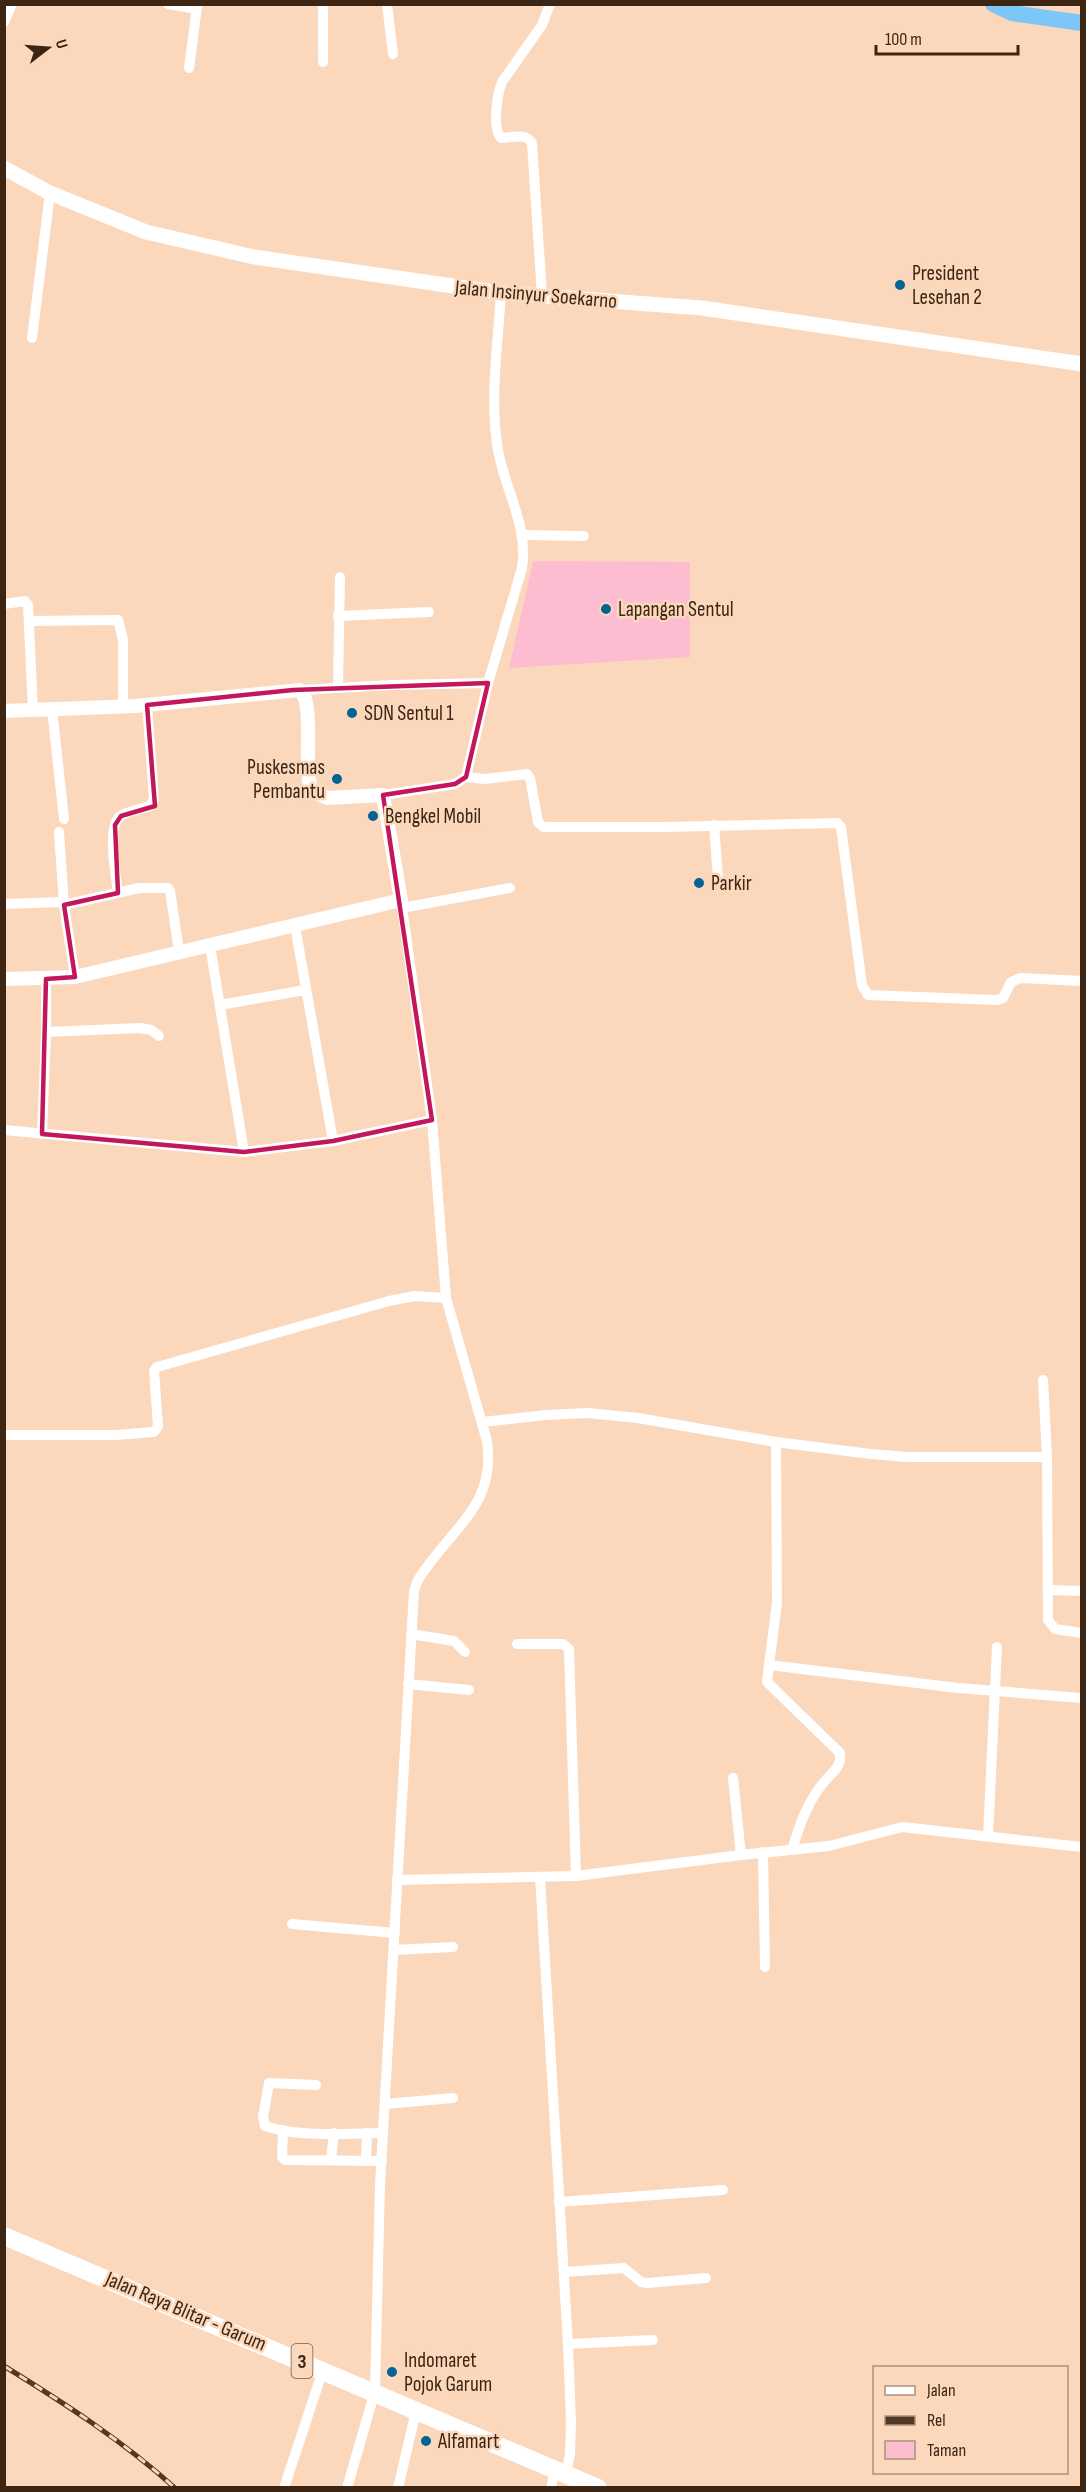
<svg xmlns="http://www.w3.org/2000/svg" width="1086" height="2492" font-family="'Sofia Sans Condensed',sans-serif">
<rect width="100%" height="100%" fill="#fbd7bc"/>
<polygon fill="#fdbdd0" points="538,561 690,562 690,657 509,668 533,562"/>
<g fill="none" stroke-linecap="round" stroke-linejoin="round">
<polyline stroke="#7dc6f8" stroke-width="16" points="993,4 1012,13 1082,23"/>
<g stroke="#fff" stroke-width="10">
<polyline points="168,4 191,8 198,4"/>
<polyline points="387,4 393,54"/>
<polyline points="4,22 12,4"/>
<polyline points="323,62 323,4"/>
<polyline points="189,68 197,7"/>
<path d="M542,296l-10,-153c-7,-11 -20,-5 -31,-5 -9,-10 -4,-43 1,-56l40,-57 8,-21"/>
<polyline points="32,338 50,193"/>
<polyline points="523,535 584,536"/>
<polyline points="4,604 25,601 28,605 33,710"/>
<polyline points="338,616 429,612"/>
<polyline points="29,621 118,620 123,640 123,706"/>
<polyline points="338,687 340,577"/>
<polyline points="300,690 392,685 488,683"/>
<polyline points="52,709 64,819"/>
<polyline points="466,777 485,779 527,774 530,778 538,822 543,827 665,827 837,823 841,827 862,985 868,995 997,1000 1003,998 1011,982 1020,978 1082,981"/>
<path d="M383,795l72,-11 11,-7 22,-94 34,-115c7,-44 -19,-80 -25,-124 -7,-49 1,-101 4,-151"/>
<polyline points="714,825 718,878"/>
<polyline points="59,832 64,905 75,977"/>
<path d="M118,893c-2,-16 -11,-64 1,-76 7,-6 23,-8 31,-11l4,-7 -7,-94"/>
<polyline points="4,904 63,902"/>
<polyline points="64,905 139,888 168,888 170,891 179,951"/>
<polyline points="402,908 510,888"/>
<polyline points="295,926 333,1141"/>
<polyline points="210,946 244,1152"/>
<polyline points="220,1005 305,990"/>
<polyline points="46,1032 140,1028 151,1030 159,1036"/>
<polyline points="4,1130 244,1152 333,1141 432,1120"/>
<polyline points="42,1134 46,1032 46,979"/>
<polyline points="1043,1380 1047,1457 1048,1620 1055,1629 1082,1633"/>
<polyline points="482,1422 546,1415 588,1413 638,1418 776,1442 871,1454 906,1457 1047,1457"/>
<polyline points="4,1435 116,1435 154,1432 158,1426 154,1371 157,1367 389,1301 415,1296 446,1298"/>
<polyline points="776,1442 777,1603 769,1665 958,1688 1082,1698"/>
<polyline points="1048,1590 1082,1591"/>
<polyline points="411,1634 454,1641 465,1652"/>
<polyline points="517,1644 563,1644 569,1649 576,1876"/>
<path d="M769,1665l-2,17 73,71c2,14 -7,18 -15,28 -17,19 -26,45 -33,69"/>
<polyline points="408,1684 469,1690"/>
<polyline points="733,1778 741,1855"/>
<polyline points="988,1836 997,1647"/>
<polyline points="763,1852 765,1967"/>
<polyline points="540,1877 568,2344 571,2423 570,2454 566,2474"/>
<polyline points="397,1880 576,1876 741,1855 829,1846 902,1827 1082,1847"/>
<polyline points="292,1924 395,1933"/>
<polyline points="394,1950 453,1947"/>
<path d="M316,2085l-47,-2 -6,34 2,9c31,11 85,8 118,7"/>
<polyline points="385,2104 453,2098"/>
<polyline points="283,2130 282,2157 285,2160 382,2161"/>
<polyline points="331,2160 334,2133"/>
<polyline points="366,2160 367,2133"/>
<polyline points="559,2202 723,2190"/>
<polyline points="564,2272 624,2268 641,2282 647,2283 706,2278"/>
<polyline points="568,2344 653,2340"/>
<polyline points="284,2488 323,2370"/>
<path d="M347,2488l28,-97 5,-207 34,-593c3,-13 11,-21 19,-32 31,-40 62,-62 54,-118l-41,-143 -14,-178 -31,-220"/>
<polyline points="398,2488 416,2411"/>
<polyline points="551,2488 555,2470"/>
</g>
<path stroke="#fff" stroke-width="14" d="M4,711l131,-5 165,-16c15,13 3,77 11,100l16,8 56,-3 18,105 -326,77 -71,2"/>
<polyline stroke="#fff" stroke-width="15" points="4,168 50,193 146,232 254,257 501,293 702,308 1082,364"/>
<polyline stroke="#fff" stroke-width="18" points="4,2236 598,2488"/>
<g stroke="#513925" stroke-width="5">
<path id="rail" d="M4,2366c60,37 119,75 171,122"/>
</g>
<use href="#rail" stroke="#fbd7bc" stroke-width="3" stroke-dasharray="9" stroke-linecap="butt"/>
</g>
<path fill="none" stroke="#c2185b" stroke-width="4.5" stroke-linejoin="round" d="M488,683l-22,94 -11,7 -72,11 49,325 -99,21 -89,11 -202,-18 4,-155 29,-2 -11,-72 54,-12 -3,-68 6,-9 34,-10 -8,-101 146,-15z"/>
<g fill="#036494" stroke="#fbd7bc" stroke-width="2">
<circle cx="900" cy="285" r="6"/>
<circle cx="606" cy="609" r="6"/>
<circle cx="352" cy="713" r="6"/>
<circle cx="337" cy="779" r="6"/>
<circle cx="373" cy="816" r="6"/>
<circle cx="699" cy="883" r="6"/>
<circle cx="392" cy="2372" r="6"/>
<circle cx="426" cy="2441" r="6"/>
</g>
<g text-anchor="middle" stroke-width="5" stroke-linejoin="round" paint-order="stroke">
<rect fill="#fbd7bc" stroke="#755b46" stroke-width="1.5" x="291.5" y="2344" width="21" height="34" rx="4.5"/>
<g font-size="20" font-weight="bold" fill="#3c2613">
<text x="302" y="2368">3</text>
</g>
<g font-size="21" fill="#3c2613" stroke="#fbd7bc" text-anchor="start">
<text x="912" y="280">President<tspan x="912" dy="24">Lesehan 2</tspan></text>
<text x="618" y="616">Lapangan Sentul</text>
<text x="364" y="720">SDN Sentul 1</text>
<text x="325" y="774" text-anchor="end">Puskesmas<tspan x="325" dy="24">Pembantu</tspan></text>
<text x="385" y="823">Bengkel Mobil</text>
<text x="711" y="890">Parkir</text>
<text x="404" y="2367">Indomaret<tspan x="404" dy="24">Pojok Garum</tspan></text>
<text x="438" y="2448">Alfamart</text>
</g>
<g font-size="21" fill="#3c2613" stroke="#fbd7bc">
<text transform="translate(536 294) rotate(5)" y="7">Jalan Insinyur Soekarno</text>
<text transform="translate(186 2311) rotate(23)" y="7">Jalan Raya Blitar - Garum</text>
</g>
</g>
<rect width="1086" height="2492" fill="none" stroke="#3c2613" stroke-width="12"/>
<rect x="873" y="2366" width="195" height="108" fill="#fbd7bc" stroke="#af9078" stroke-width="1.5"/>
<rect x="885" y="2386" width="30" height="9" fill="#ffffff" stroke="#af9078" stroke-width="1.5"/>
<text x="927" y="2396" font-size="18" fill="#3c2613">Jalan</text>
<rect x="885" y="2416" width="30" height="9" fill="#513925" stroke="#af9078" stroke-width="1.5"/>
<text x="927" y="2426" font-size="18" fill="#3c2613">Rel</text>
<rect x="885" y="2441" width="30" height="18" fill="#fdbdd0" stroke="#af9078" stroke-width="1.5"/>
<text x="927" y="2456" font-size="18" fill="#3c2613">Taman</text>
<g transform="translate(48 48) rotate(73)" stroke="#fbd7bc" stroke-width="4.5" paint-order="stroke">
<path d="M0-4.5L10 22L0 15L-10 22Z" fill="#3c2613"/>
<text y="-9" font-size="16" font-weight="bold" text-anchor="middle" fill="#3c2613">U</text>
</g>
<path d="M876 45v9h142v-9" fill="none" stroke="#3c2613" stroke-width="3"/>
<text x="885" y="45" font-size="18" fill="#3c2613" stroke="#fbd7bc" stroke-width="4.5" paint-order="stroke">100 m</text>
</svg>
